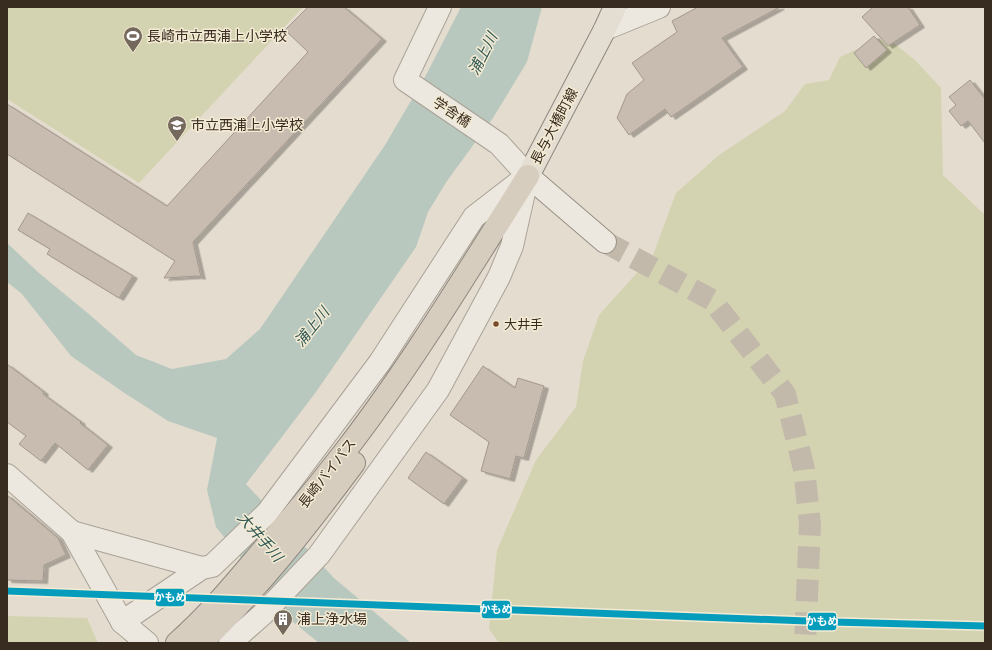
<svg xmlns="http://www.w3.org/2000/svg" width="992" height="650" font-family="'Times New Roman','Noto Sans JP',serif">
<defs>
<filter id="shadow"><feDropShadow dx="4.5" dy="2.5" stdDeviation="0" flood-color="#0004"/></filter>
</defs>
<rect width="100%" height="100%" fill="#e4dcce"/>
<g fill="#d4d3b1">
<polygon points="7,7 303,7 139,183 7,99"/>
<polygon points="885,36 916,61 941,88 943,175 985,215 985,643 499,643 489,629 497,550 536,460 576,407 583,361 599,315 653,255 676,193 719,155 785,111 805,84 829,80 840,57"/>
<polygon points="7,616 87,618 98,643 7,643"/>
</g>
<polygon fill="#b9c8bf" points="461,7 542,7 527,62 493,118 447,181 428,212 416,247 316,392 246,484 334,578 411,643 319,643 293,622 216,527 207,490 217,438 168,421 123,392 71,356 22,294 7,282 7,243 39,273 90,315 136,355 172,369 226,359 260,329 385,145 425,77"/>
<g fill="#c8bbaf" stroke="#a4988d" filter="url(#shadow)">
<polygon points="308,7 344,7 382,39 193,242 201,277 198,276 164,278 175,261 7,154 7,104 167,206 308,52 285,30"/>
<polygon points="698,7 780,7 722,38 743,67 671,117 665,109 629,135 617,118 627,94 644,80 632,63 677,32 672,21"/>
<polygon points="873,7 908,7 920,25 888,46 862,17"/>
<polygon points="874,36 887,50 866,68 854,53"/>
<polygon points="970,80 985,99 985,143 968,121 961,126 949,111 956,105 949,97"/>
<polygon points="28,213 133,276 119,298 47,254 50,249 18,230"/>
<polygon points="7,364 44,392 43,394 81,422 80,423 108,445 88,470 55,443 41,461 19,444 26,436 7,422"/>
<polygon points="483,366 515,388 518,378 544,386 524,458 516,456 510,479 481,471 489,442 450,415"/>
<polygon points="426,452 463,478 444,504 408,478"/>
<polygon points="7,495 58,538 66,555 44,565 43,581 7,580"/>
</g>
<g fill="none" stroke-linecap="round" stroke-linejoin="round">
<polyline stroke="#c2b9ab" stroke-width="22" stroke-dasharray="22 11" stroke-linecap="butt" points="605,242 712,300 785,394 804,469 810,524 805,643"/>
<g stroke="#a9a297" stroke-width="24">
<g id="minor">
<polyline points="440,7 405,80 499,144 528,176"/>
<polyline points="605,29 659,7"/>
<polyline points="72,532 202,568"/>
</g>
</g>
<g stroke="#a9a297" stroke-width="24">
<g id="tertiary">
<polyline points="7,475 72,532 122,622 147,643"/>
<polyline points="122,622 202,568 212,566 267,513 380,362 474,217 527,176"/>
<polyline points="230,643 263,614 319,555 438,390 499,277 512,246 527,179"/>
</g>
</g>
<g stroke="#999187" stroke-width="24">
<polyline id="secondary" points="528,176 605,242"/>
</g>
<g stroke="#8f877e" stroke-width="24">
<polyline id="primary" points="528,176 605,29 615,7"/>
</g>
<g stroke="#8f877e" stroke-width="24">
<g id="motorway">
<path d="M177,643c32,-28 59,-61 86,-93 29,-32 57,-66 83,-100 67,-87 123,-181 182,-274"/>
<path d="M201,643c58,-55 106,-117 153,-180"/>
</g>
</g>
<use href="#minor" stroke="#ece8df" stroke-width="22"/>
<use href="#tertiary" stroke="#ece8df" stroke-width="22"/>
<use href="#secondary" stroke="#ece8df" stroke-width="22"/>
<use href="#primary" stroke="#e3ded1" stroke-width="22"/>
<use href="#motorway" stroke="#d7cdbf" stroke-width="22"/>
<g stroke="#f4ebd4" stroke-width="10">
<polyline id="rail-1" points="7,591 833,622 985,626"/>
</g>
<use href="#rail-1" stroke="#069cbc" stroke-width="7"/>
</g>
<defs>
<g id="stadium-pin" transform="scale(1)"><path d="M0 17L-7.5 6A9.5 9.5 0 1 1 7.5 6Z" fill="#74695c" stroke="#f4ebd4"/><path d="M0-5a6.5 5 0 1 0 0 10a6.5 5 0 1 0 0-10ZM-3.5-1.8h7v3.6h-7Z" fill="#fff"/></g>
<g id="school-pin" transform="scale(1)"><path d="M0 17L-7.5 6A9.5 9.5 0 1 1 7.5 6Z" fill="#74695c" stroke="#f4ebd4"/><path d="M0-5L7-2L0 1L-7-2ZM-4 1L0 2.5L4 1V4Q0 6-4 4Z" fill="#fff"/></g>
<g id="building-pin" transform="scale(1)"><path d="M0 17L-7.5 6A9.5 9.5 0 1 1 7.5 6Z" fill="#74695c" stroke="#f4ebd4"/><path d="M-4-6H4V6H1V3H-1V6H-4ZM-2.5-4.3h1.7v1.8h-1.7ZM.8-4.3h1.7v1.8H.8ZM-2.5-1h1.7V.8h-1.7ZM.8-1h1.7V.8H.8Z" fill="#fff"/></g>
</defs>
<g fill-rule="evenodd">
<use href="#stadium-pin" x="133" y="36"/>
<use href="#school-pin" x="177" y="125"/>
<use href="#building-pin" x="283" y="619"/>
</g>
<circle fill="#7a4b2a" stroke="#f4ebd4" stroke-width="1.5" cx="496" cy="324" r="3.5"/>
<g text-anchor="middle" stroke-width="3" stroke-linejoin="round" paint-order="stroke">
<g font-size="13" fill="#382b1f" stroke="#f4ebd4" text-anchor="start">
<text x="504" y="329">大井手</text>
</g>
<g font-size="14" fill="#382b1f" stroke="#f4ebd4" text-anchor="start">
<text x="147" y="41">長崎市立西浦上小学校</text>
<text x="191" y="130">市立西浦上小学校</text>
<text x="297" y="624">浦上浄水場</text>
</g>
<g font-size="14" fill="#382b1f" stroke="#f4ebd4">
<text transform="translate(452 112) rotate(34)" y="5">学舎橋</text>
<text transform="translate(554 126) rotate(-62)" y="5">長与大橋町線</text>
<text transform="translate(327 473) rotate(-52)" y="5">長崎バイパス</text>
</g>
<g font-size="15" font-style="italic" fill="#2f5754" stroke="#f4ebd4">
<text transform="translate(483 54) rotate(-63)" y="5">浦上川</text>
<text transform="translate(312 327) rotate(-51)" y="5">浦上川</text>
<text transform="translate(260 537) rotate(49)" y="5">大井手川</text>
</g>
</g>
<g stroke="#f4ebd4" stroke-width="1.5">
<rect x="155" y="588" width="30" height="19" rx="4" fill="#069cbc"/>
<rect x="481" y="600" width="30" height="19" rx="4" fill="#069cbc"/>
<rect x="807" y="612" width="30" height="19" rx="4" fill="#069cbc"/>
</g>
<g font-size="11" text-anchor="middle" font-weight="bold" fill="#fff">
<text x="170" y="601">かもめ</text>
<text x="496" y="613">かもめ</text>
<text x="822" y="625">かもめ</text>
</g>
<rect width="992" height="650" fill="none" stroke="#382b1f" stroke-width="16"/>
</svg>
